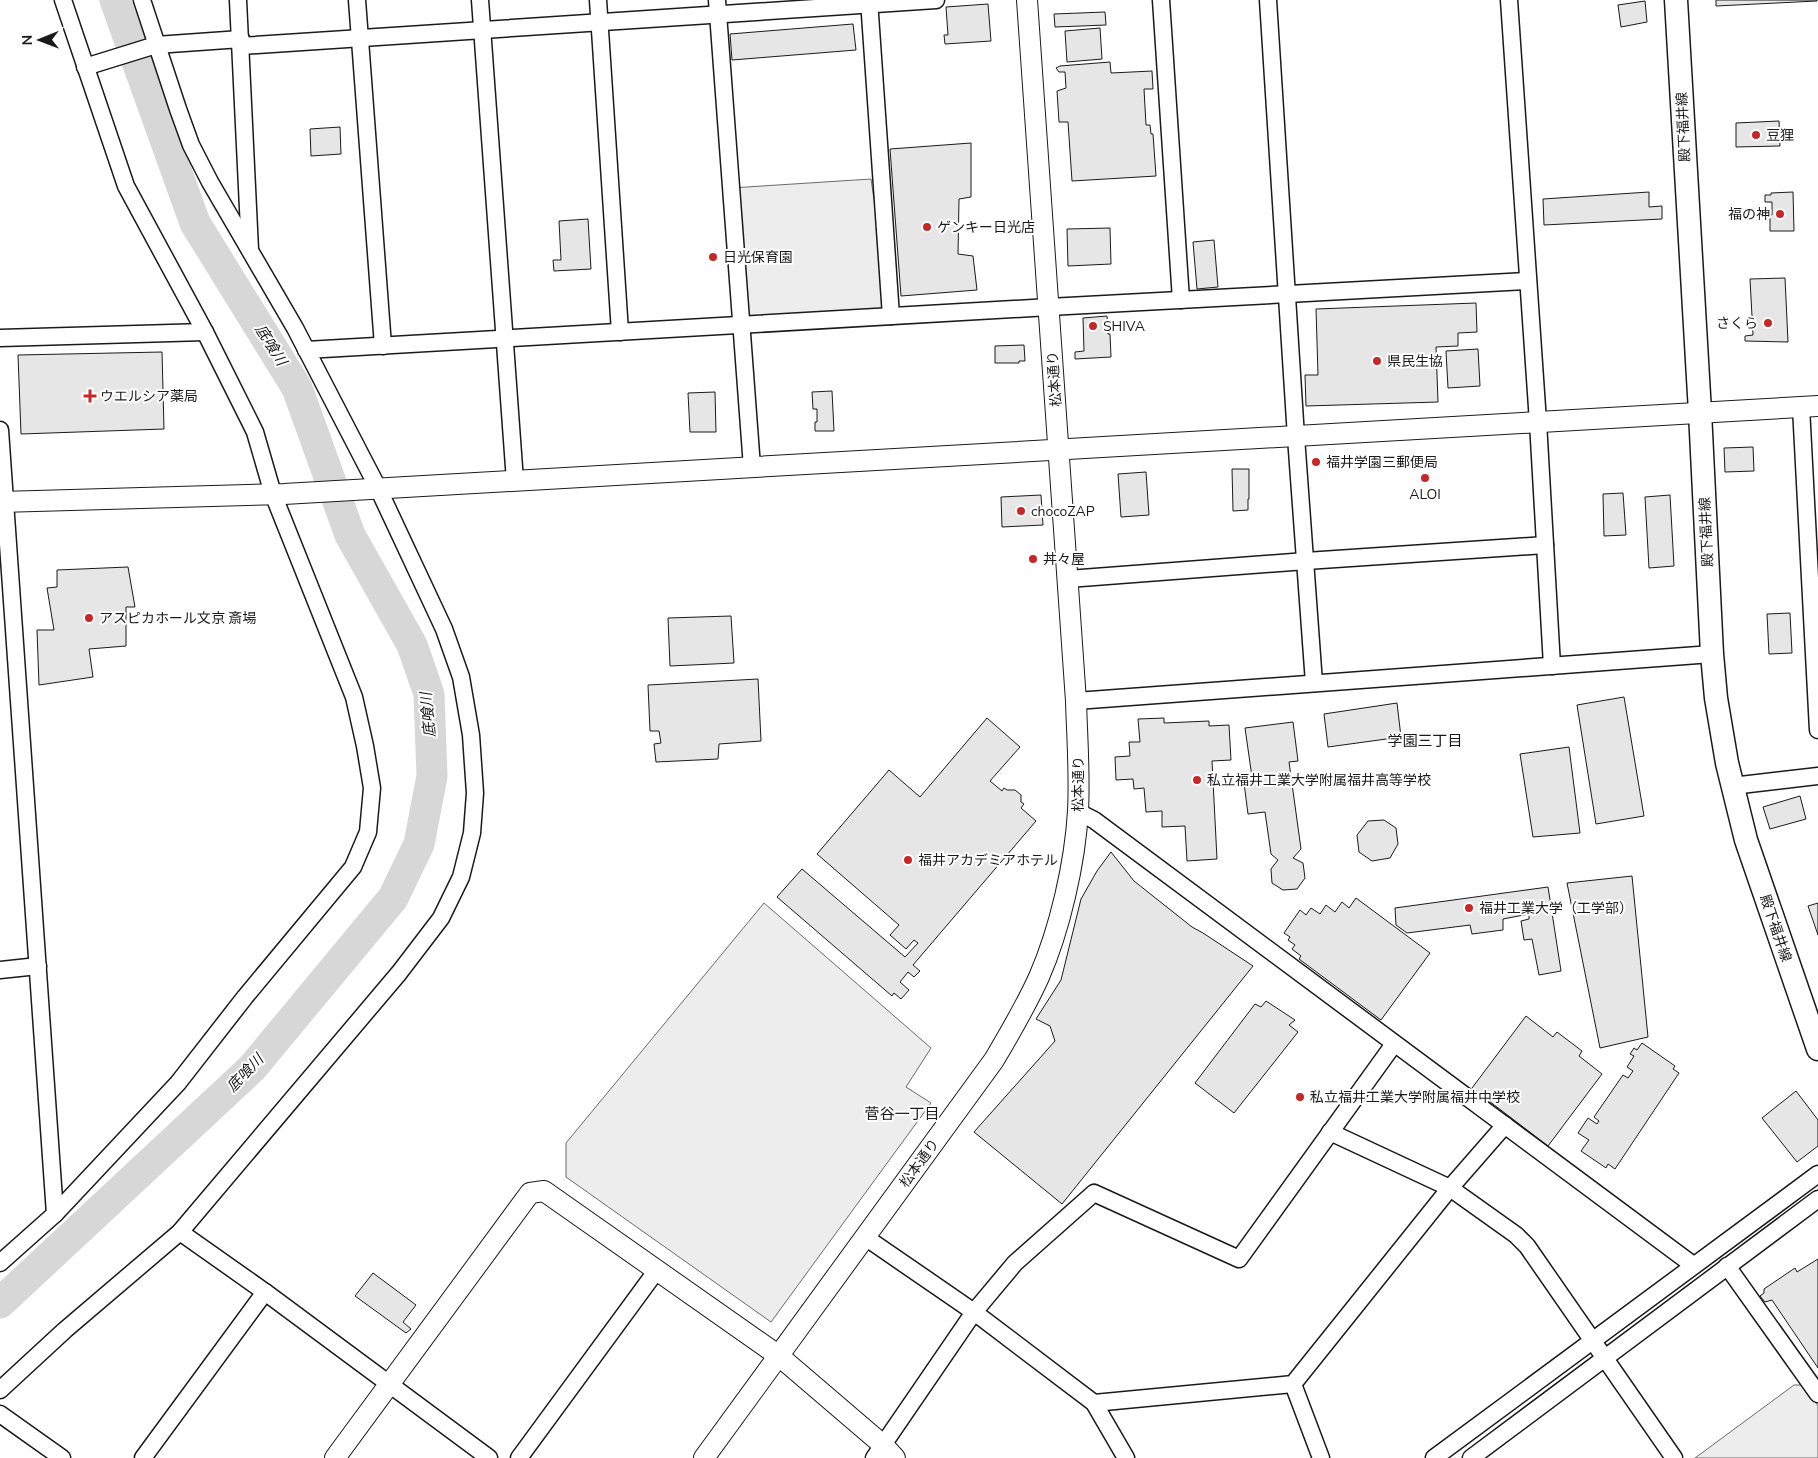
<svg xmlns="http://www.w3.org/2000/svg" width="1818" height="1458" font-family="'Nunito Sans','Noto Sans JP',sans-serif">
<rect width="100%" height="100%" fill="#fff"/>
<g fill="#ededed" stroke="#6a6a6a">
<polygon points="871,179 891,316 741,325 731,188"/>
<polygon points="764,903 931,1048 906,1087 931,1103 771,1322 566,1177 566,1143"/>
<polygon points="1794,1385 1803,1385 1818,1406 1818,1458 1695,1458"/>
</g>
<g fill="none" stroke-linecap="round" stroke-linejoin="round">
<polyline stroke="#d7d7d7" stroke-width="31" points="0,1303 252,1068 393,898 419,844 432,776 429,694 412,645 350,535 297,388 195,223 115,0"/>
</g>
<g fill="#e6e6e6" stroke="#1a1a1a">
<polygon points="1716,0 1817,0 1817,1 1716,6"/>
<polygon points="1645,1 1647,22 1621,27 1618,5"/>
<polygon points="988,4 991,41 945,44 944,35 948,35 946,7"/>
<polygon points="1105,12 1106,25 1055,27 1054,14"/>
<polygon points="853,24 856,50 732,60 730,34"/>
<polygon points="1100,28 1102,59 1067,62 1065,31"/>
<polygon points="1110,62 1111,73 1152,71 1153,89 1144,89 1146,125 1150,125 1151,134 1153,134 1156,176 1072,181 1068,122 1059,122 1057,91 1066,88 1065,72 1059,72 1056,68 1060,66"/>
<polygon points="1779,121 1780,146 1736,147 1736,123"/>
<polygon points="340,127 341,154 311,156 310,129"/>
<polygon points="971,143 971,197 959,199 958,254 973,256 977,290 901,296 890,149"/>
<polygon points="1649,192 1649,207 1662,206 1662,219 1544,225 1543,199"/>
<polygon points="1793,192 1794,231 1770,231 1770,215 1772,215 1772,202 1765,202 1765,195 1771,195 1771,193"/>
<polygon points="588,219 591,269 554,271 553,260 561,260 559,221"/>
<polygon points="1110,228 1111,264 1068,266 1067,229"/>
<polygon points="1214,240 1218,287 1197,289 1193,242"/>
<polygon points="1785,278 1788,342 1745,341 1745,336 1753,335 1750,279"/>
<polygon points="1476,303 1477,332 1458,333 1458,346 1436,347 1438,402 1306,406 1305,375 1318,375 1316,309"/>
<polygon points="1107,316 1108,334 1110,334 1111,357 1075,359 1075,352 1084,351 1083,318"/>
<polygon points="1024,345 1025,361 1019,361 1019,363 995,363 995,346"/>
<polygon points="1478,349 1480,386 1448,388 1446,351"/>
<polygon points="162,352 164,429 21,434 18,355"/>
<polygon points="832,391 834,431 815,431 815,422 817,422 817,409 813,409 812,392"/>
<polygon points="715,392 716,432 690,432 688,393"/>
<polygon points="1753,447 1754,471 1725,472 1724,448"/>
<polygon points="1232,469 1249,469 1249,499 1248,499 1248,510 1233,511"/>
<polygon points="1146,472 1149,515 1121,517 1118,474"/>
<polygon points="1623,493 1626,535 1604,536 1603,494"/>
<polygon points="1041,495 1043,525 1002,527 1001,497"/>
<polygon points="1670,495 1674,566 1649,568 1645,497"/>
<polygon points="128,567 135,607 126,607 126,646 89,649 93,677 39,685 37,630 54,630 47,588 57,587 57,570"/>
<polygon points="1790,613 1792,653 1769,654 1767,614"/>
<polygon points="731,616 734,663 670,666 668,618"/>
<polygon points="758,679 761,741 719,744 718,759 656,762 654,744 661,743 659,731 650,731 648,685"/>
<polygon points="1624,697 1644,816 1596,824 1577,705"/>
<polygon points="1397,703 1401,737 1328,747 1324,714"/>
<polygon points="987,718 1020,747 990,781 1002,791 1004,788 1007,790 1015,790 1021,795 1021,802 1024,804 1021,808 1036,821 913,965 920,971 914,977 908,972 900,982 909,990 901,999 894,993 892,996 777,897 802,869 905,957 918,943 914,940 906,949 890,935 899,925 817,854 889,770 920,797"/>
<polygon points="1164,718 1164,723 1209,721 1209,726 1229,725 1231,760 1212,761 1217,859 1187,861 1185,826 1162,827 1162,811 1146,812 1144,788 1134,789 1133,779 1116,780 1115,757 1130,756 1129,742 1140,742 1138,719"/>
<polygon points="1293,722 1298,761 1289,762 1301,849 1293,858 1303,863 1305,878 1297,889 1283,890 1272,883 1271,869 1278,860 1271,854 1265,812 1248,814 1244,783 1258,781 1257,777 1252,777 1245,728"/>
<polygon points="1569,747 1580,833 1533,837 1520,754"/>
<polygon points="1800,796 1806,819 1770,829 1763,807"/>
<polygon points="1384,820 1396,828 1398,844 1390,858 1372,861 1359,852 1357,835 1368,821"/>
<polygon points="1111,852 1134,881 1192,927 1203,933 1253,966 1062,1204 974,1132 1055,1041 1050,1026 1036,1019 1061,980 1081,899 1097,871"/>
<polygon points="1632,876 1648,1037 1600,1048 1567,883"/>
<polygon points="1548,887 1561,971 1539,975 1532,939 1524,940 1521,921 1529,919 1529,914 1503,919 1503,930 1472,934 1470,925 1407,933 1396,925 1395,908"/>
<polygon points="1356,898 1430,953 1381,1020 1299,959 1301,956 1292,949 1295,945 1288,940 1290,937 1284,933 1300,910 1306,915 1311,908 1320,914 1326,905 1335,912 1342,902 1349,908"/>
<polygon points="1818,903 1818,935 1808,906"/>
<polygon points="1266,1001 1295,1020 1289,1025 1298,1032 1234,1113 1195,1083 1255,1004 1261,1007"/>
<polygon points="1526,1016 1553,1037 1557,1032 1582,1051 1579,1056 1602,1074 1548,1146 1472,1088"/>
<polygon points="1642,1043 1675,1066 1673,1069 1679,1073 1615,1169 1608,1164 1606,1168 1581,1151 1589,1140 1578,1133 1588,1118 1597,1124 1599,1121 1594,1117 1623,1075 1628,1078 1633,1071 1627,1067 1634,1056 1630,1054 1634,1048 1637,1050"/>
<polygon points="1796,1091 1818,1120 1818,1146 1797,1162 1762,1118"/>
<polygon points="1818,1259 1818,1368 1772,1300 1765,1302 1760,1296 1764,1293 1764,1289 1795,1268 1797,1272"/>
<polygon points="373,1273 416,1305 403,1322 411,1329 406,1333 355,1296"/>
</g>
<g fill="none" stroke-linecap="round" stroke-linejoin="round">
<g stroke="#1a1a1a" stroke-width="19">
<g id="minor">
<polyline points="238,0 250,250"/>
<polyline points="357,0 383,346"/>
<polyline points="480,0 515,481"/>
<polyline points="598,0 620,332"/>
<polyline points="717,0 752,467"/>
<polyline points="869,0 891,316"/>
<polyline points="1161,0 1181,300"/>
<polyline points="1268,0 1296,437 1314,683"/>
<polyline points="1509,0 1538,422 1552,666"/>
<polyline points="241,46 936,0"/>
<polyline points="85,67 156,45 241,39"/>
<polyline points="0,338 205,332"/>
<polyline points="306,350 1049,307 1528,281"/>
<polyline points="1801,407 1818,730"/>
<polyline points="0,430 55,1214"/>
<polyline points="1068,579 1306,561 1545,545"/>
<polyline points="1076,701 1712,654"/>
<polyline points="1732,786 1818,776"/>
<polyline points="1078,812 1094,820 1693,1265"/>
<polyline points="0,970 38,966"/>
<polyline points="1330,1132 1450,1188 1516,1235 1527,1246 1674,1458"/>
<polyline points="180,1232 265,1292 489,1458"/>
<polyline points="865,1237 974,1312 1094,1403 1126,1458"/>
<polyline points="0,1263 55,1214 178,1083 245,997 353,867 368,832 372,788 365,746 354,697 273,494 255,432 205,332 126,186 63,0"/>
<polyline points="1727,1266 1818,1394"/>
<polyline points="1293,1384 1321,1458"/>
<polyline points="0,1390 65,1330 180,1232 399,973 441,918 461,877 472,833 475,793 471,735 461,677 444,629 378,488 295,328 210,182 191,145 178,109 142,0"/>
<polyline points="1094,1403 1293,1384 1450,1188 1505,1125"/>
<polyline points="0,1414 62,1458"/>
<polyline points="143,1458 265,1292"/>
<polyline points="519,1458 657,1270"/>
<polyline points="874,1458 974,1312 1015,1263 1094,1193 1239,1259 1394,1044"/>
<polyline points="1434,1458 1818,1174"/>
<polyline points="1471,1458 1818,1199"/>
</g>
</g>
<g stroke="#1a1a1a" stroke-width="22">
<g id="tertiary">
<polyline points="0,502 284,494 1818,406"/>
<polyline points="335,1458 530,1193 544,1191 779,1356 883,1445 895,1458"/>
<path d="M704,1458l290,-398c16,-27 32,-54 45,-83 21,-48 36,-114 39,-166 2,-37 -1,-74 -2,-110l-49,-701"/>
</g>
</g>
<g stroke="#1a1a1a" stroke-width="25">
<polyline id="secondary" points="1676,0 1700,412 1712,654 1716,698 1727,763 1746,840 1818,1049"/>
</g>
<use href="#minor" stroke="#fff" stroke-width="16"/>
<use href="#tertiary" stroke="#fff" stroke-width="20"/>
<use href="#secondary" stroke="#fff" stroke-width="22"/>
</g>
<g fill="#c62828" stroke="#fff" stroke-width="2">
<circle cx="1756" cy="135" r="5"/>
<circle cx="1780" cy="214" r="5"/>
<circle cx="927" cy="227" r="5"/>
<circle cx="713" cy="257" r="5"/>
<circle cx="1768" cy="323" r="5"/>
<circle cx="1093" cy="326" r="5"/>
<circle cx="1377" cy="361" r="5"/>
<path d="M87.5 388.5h5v5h5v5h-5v5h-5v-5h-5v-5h5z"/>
<circle cx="1316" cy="462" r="5"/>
<circle cx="1425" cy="478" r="5"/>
<circle cx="1021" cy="511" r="5"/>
<circle cx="1033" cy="559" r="5"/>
<circle cx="89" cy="618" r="5"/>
<circle cx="1197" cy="780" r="5"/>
<circle cx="908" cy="860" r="5"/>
<circle cx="1469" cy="908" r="5"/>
<circle cx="1300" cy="1097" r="5"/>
</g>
<g text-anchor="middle" stroke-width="4" stroke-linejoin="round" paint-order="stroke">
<g font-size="14" fill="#1a1a1a" stroke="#fff">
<text transform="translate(1683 127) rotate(-93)" y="5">殿下福井線</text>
<text transform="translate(1054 379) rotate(-94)" y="5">松本通り</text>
<text transform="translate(1706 532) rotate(-93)" y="5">殿下福井線</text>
<text transform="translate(1078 784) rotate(-90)" y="5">松本通り</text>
<text transform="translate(1776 928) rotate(71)" y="5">殿下福井線</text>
<text transform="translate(919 1163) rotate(-54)" y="5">松本通り</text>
</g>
<g font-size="14" fill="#1a1a1a" stroke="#fff" text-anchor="start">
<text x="1766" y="140">豆狸</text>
<text x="1770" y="219" text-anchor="end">福の神</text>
<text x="937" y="232">ゲンキー日光店</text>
<text x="723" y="262">日光保育園</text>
<text x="1758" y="328" text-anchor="end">さくら</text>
<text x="1103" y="331">SHIVA</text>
<text x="1387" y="366">県民生協</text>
<text x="100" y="401">ウエルシア薬局</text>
<text x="1326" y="467">福井学園三郵便局</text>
<text x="1425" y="499" text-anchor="middle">ALOI</text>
<text x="1031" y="516">chocoZAP</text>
<text x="1043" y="564">丼々屋</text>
<text x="99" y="623">アスピカホール文京 斎場</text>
<text x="1207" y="785">私立福井工業大学附属福井高等学校</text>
<text x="918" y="865">福井アカデミアホテル</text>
<text x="1479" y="913">福井工業大学（工学部）</text>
<text x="1310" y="1102">私立福井工業大学附属福井中学校</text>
</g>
<g font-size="15" font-style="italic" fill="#1a1a1a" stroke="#fff">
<text transform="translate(271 345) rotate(58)" y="5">底喰川</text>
<text transform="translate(428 715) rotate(-95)" y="5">底喰川</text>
<text transform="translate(245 1073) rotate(-46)" y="5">底喰川</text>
</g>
<g font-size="15" fill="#1a1a1a" stroke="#fff">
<text x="1425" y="746">学園三丁目</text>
<text x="902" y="1119">菅谷一丁目</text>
</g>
</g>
<g transform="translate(40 40) rotate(269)" stroke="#ffffff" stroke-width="4" paint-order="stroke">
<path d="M0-4L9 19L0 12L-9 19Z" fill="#1a1a1a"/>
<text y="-8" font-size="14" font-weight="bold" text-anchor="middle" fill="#1a1a1a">N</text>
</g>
</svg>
